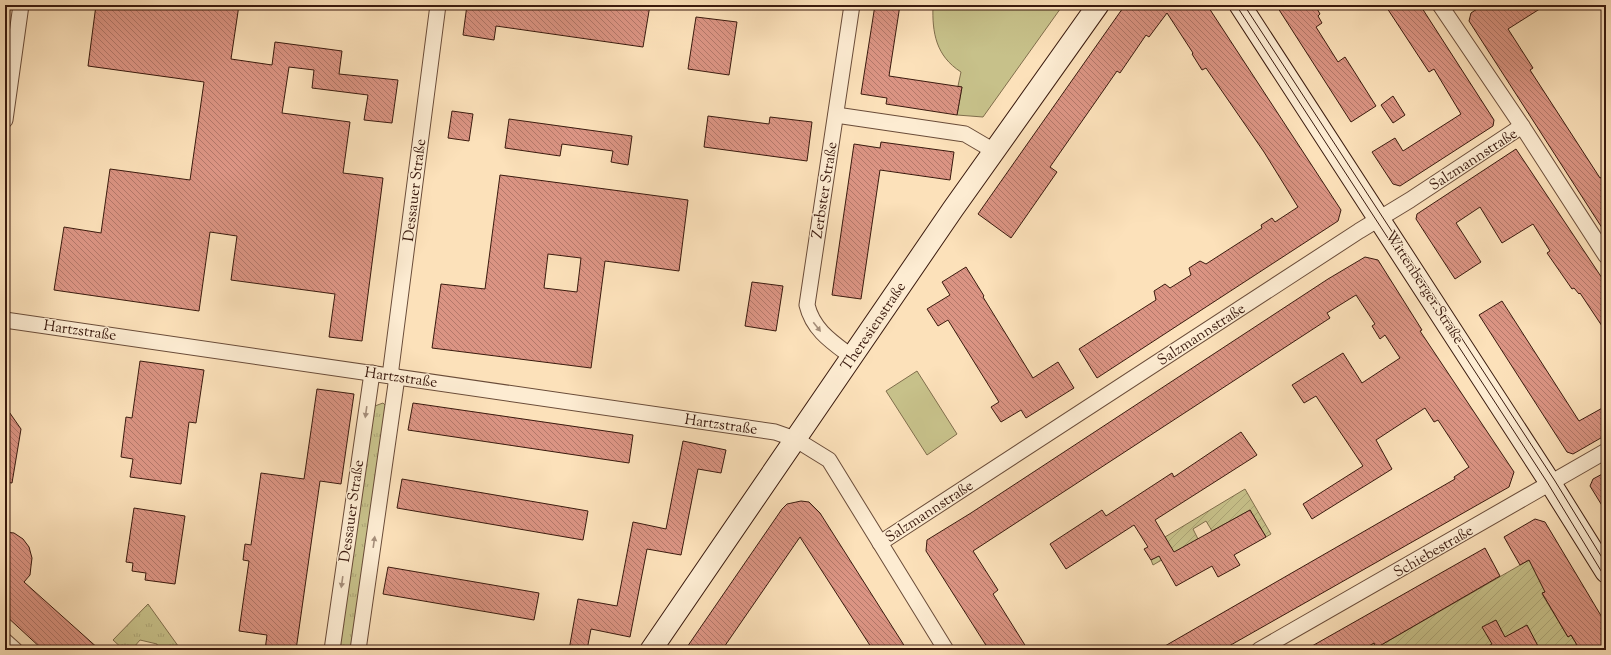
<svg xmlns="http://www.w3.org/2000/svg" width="1611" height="655" font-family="'Sorts Mill Goudy',serif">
<defs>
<pattern id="grass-tufts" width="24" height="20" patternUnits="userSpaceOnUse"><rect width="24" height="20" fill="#c7c18a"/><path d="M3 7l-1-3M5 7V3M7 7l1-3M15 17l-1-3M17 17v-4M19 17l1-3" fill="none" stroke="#aca576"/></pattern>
<pattern id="garden-furrows" width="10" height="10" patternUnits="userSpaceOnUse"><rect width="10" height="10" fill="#c7c18a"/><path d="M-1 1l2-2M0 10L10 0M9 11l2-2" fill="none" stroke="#aca576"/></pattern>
<pattern id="building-back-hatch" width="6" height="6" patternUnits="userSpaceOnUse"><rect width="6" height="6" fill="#db9483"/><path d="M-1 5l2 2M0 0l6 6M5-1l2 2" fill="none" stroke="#b3786a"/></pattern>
</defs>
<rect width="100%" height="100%" fill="#fce1ba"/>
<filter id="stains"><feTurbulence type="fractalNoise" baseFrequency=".005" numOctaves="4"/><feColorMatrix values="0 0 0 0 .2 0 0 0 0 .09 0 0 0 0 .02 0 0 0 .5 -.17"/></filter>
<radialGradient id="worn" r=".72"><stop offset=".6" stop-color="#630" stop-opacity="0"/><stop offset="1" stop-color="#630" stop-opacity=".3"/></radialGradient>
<g fill="url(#grass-tufts)" stroke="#806e4c">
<polygon points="383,403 386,406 353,650 336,650 372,407"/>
<polygon points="148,604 181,650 158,650 157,644 140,640 134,647 136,648 134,650 124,650 113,640"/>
</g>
<g fill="#c7c18a" stroke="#806e4c">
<path d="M933,5h130l-80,112 -26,-2 5,-28 -4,-1 3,-14c-25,-16 -29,-39 -28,-67z"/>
<polygon points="917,371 957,434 927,455 886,391"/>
</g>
<g fill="url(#garden-furrows)" stroke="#806e4c">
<polygon points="1245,489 1271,534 1266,537 1250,510 1212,531 1206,521 1193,529 1198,539 1153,565 1151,560 1171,548 1165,537"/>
<polygon points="1529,560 1548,590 1542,594 1568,637 1571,635 1580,650 1362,650 1374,643 1376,648"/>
</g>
<g fill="url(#building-back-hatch)" stroke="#3a1a0e" fill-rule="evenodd">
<polygon points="96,5 239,5 231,59 272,65 275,42 342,51 339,74 398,80 392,123 364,120 368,95 312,88 314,70 289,67 282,113 350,122 343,173 383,178 362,341 329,337 335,294 231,280 237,236 210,232 199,311 54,290 64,227 101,233 110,169 190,180 204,82 88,66"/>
<polygon points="467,5 650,5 643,47 496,26 494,40 463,35"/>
<polygon points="875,5 900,5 889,76 962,87 957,115 886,104 887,98 861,94"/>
<polygon points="1125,5 1207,5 1341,210 1338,221 1097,378 1079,349 1156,300 1154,291 1165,284 1170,288 1191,275 1189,268 1200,261 1206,264 1262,228 1261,225 1272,218 1275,222 1298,207 1264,152 1206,68 1202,70 1192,54 1193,53 1167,13 1149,37 1146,35 1120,73 1117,71 1050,167 1057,172 1011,238 978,214"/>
<polygon points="1276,5 1315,5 1320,14 1318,16 1322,23 1316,27 1338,62 1345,57 1376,106 1351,122"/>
<polygon points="1385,5 1420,5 1494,120 1493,126 1400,186 1393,184 1372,152 1395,138 1403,151 1461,114 1434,69 1429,72"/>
<polygon points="1483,5 1546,5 1508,29 1533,68 1530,70 1600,178 1606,174 1606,234 1469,21 1471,13"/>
<polygon points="696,17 737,22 729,75 688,69"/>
<polygon points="1393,96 1405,115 1393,123 1381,105"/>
<polygon points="452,111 473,114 469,141 448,138"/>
<polygon points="708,116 769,124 770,117 812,122 807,161 704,147"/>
<polygon points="509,119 632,136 628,165 611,162 613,151 562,144 560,156 505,148"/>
<polygon points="881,142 954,152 950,180 880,170 861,299 832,295 854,144 880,148"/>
<polygon points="1516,149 1606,284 1606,332 1580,293 1579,294 1574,288 1572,289 1547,253 1550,251 1533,224 1502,243 1480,207 1456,223 1481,262 1455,279 1416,219 1417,214"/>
<path d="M500,175l188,25 -9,71 -74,-10 -14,107 -159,-20 9,-64 44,5zM548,254l33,4 -4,34 -33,-4z"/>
<polygon points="1365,257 1378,260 1422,330 1420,331 1514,472 1509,487 1222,650 1158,650 1455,479 1454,477 1469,467 1438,420 1434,422 1425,408 1376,440 1392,469 1312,519 1303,504 1363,466 1316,396 1304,403 1292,385 1343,353 1362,383 1400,358 1385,335 1380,339 1372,326 1375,324 1356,295 1327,313 1330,318 973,551 998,590 993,594 1028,650 989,650 926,551 927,540 971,513 1328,279"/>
<polygon points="966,267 984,296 983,297 1033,378 1058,362 1074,388 1026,418 1021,410 1001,422 991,407 999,402 948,320 938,326 927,309 950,295 942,282"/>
<polygon points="752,282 783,286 776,331 745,326"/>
<polygon points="1502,301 1579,421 1606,406 1606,435 1573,454 1567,452 1479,315"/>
<polygon points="140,361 204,370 196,423 189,422 181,484 130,477 133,459 121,457 126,417 132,418"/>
<polygon points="317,389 354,394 341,484 320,481 296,650 265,650 267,635 239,631 249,561 243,560 245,544 251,545 261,473 304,479"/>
<polygon points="413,403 633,435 629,463 408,430"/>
<polygon points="5,406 21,429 12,483 5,482"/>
<polygon points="1241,432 1257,455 1155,520 1174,552 1250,510 1266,537 1234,555 1240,565 1218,577 1212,566 1176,586 1159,556 1151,560 1144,549 1148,547 1134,525 1066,569 1050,544 1102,510 1106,516 1172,473 1174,477"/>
<polygon points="683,441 726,450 721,473 698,469 681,555 647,549 630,637 591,629 587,650 569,650 578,599 617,606 633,522 666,529"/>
<polygon points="1606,472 1606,512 1590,486 1593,479"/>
<polygon points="402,479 588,511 583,540 397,508"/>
<polygon points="801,501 809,502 820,513 907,650 873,650 800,537 722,650 685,650 782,509 787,504"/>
<polygon points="134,508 185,516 175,584 145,580 146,573 132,571 133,563 126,562"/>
<polygon points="1535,519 1545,522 1606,624 1606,650 1580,650 1571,635 1568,637 1542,593 1545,592 1529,560 1520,565 1504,537"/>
<polygon points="5,532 14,533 23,539 29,547 32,558 31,566 30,575 24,582 100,650 43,650 5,615"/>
<polygon points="1485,548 1500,576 1376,648 1374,643 1362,650 1305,650"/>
<polygon points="388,567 539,593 534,620 383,594"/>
<polygon points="1496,620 1505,637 1527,625 1538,646 1530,650 1481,650 1492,644 1482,627"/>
</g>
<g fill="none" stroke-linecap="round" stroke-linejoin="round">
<g stroke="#6a4c39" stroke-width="17">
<g id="street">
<path d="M852,5l-45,300c6,25 25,37 45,52"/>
<polyline points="1440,5 1522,126 1606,256"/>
<polyline points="836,115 965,134 994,151"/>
<polyline points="5,120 21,5"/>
<polyline points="5,320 775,432 795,439 829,460 946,650"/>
<polyline points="390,376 438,5"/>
<polyline points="880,543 1359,231 1410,200 1522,126"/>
<polyline points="5,641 15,650"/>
<polyline points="332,650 372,373"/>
<polyline points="358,650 397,377"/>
<polyline points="1259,650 1606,451"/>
</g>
</g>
<g stroke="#3a1a0e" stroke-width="23">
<g id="secondary">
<polyline points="1240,5 1551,484 1606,572"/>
<polyline points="651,650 953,209 1098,5"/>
</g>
</g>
<use href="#street" stroke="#fdecd2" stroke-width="15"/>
<use href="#secondary" stroke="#fdecd2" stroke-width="21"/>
<g stroke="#3a1a0e" stroke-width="1">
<polyline points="1236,5 1547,482 1606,579"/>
<polyline points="1244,5 1555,481 1606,564"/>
</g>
</g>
<defs><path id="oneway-solid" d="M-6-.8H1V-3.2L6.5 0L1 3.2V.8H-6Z"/></defs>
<g fill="#a58e7a">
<use href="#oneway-solid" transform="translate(817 327) rotate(52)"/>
<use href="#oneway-solid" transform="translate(366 412) rotate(98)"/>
<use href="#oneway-solid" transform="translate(374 542) rotate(-82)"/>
<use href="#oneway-solid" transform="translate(342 582) rotate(98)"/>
</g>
<g text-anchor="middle" stroke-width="3" stroke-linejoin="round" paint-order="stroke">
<g font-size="15" fill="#3a1a0e" stroke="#fdecd2">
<text transform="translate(1473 159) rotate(-33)" y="5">Salzmannstraße</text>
<text transform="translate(414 190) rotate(-83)" y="5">Dessauer Straße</text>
<text transform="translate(824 190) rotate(-81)" y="5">Zerbster Straße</text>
<text transform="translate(1425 287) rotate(57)" y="5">Wittenberger Straße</text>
<text transform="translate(873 326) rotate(-56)" y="5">Theresienstraße</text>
<text transform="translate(80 330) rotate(8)" y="5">Hartzstraße</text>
<text transform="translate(1201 334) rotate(-33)" y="5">Salzmannstraße</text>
<text transform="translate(401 377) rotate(8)" y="5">Hartzstraße</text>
<text transform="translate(721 424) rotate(8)" y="5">Hartzstraße</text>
<text transform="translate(351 511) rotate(-82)" y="5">Dessauer Straße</text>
<text transform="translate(929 511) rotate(-33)" y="5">Salzmannstraße</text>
<text transform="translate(1433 551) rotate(-30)" y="5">Schiebestraße</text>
</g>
</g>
<rect width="1611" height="655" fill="none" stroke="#fce1ba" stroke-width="20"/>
<rect x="6" y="6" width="1599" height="643" fill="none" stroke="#3a1a0e" stroke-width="2"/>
<rect x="10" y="10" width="1591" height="635" fill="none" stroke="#3a1a0e"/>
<rect width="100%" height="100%" filter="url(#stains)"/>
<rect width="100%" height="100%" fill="url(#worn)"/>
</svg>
